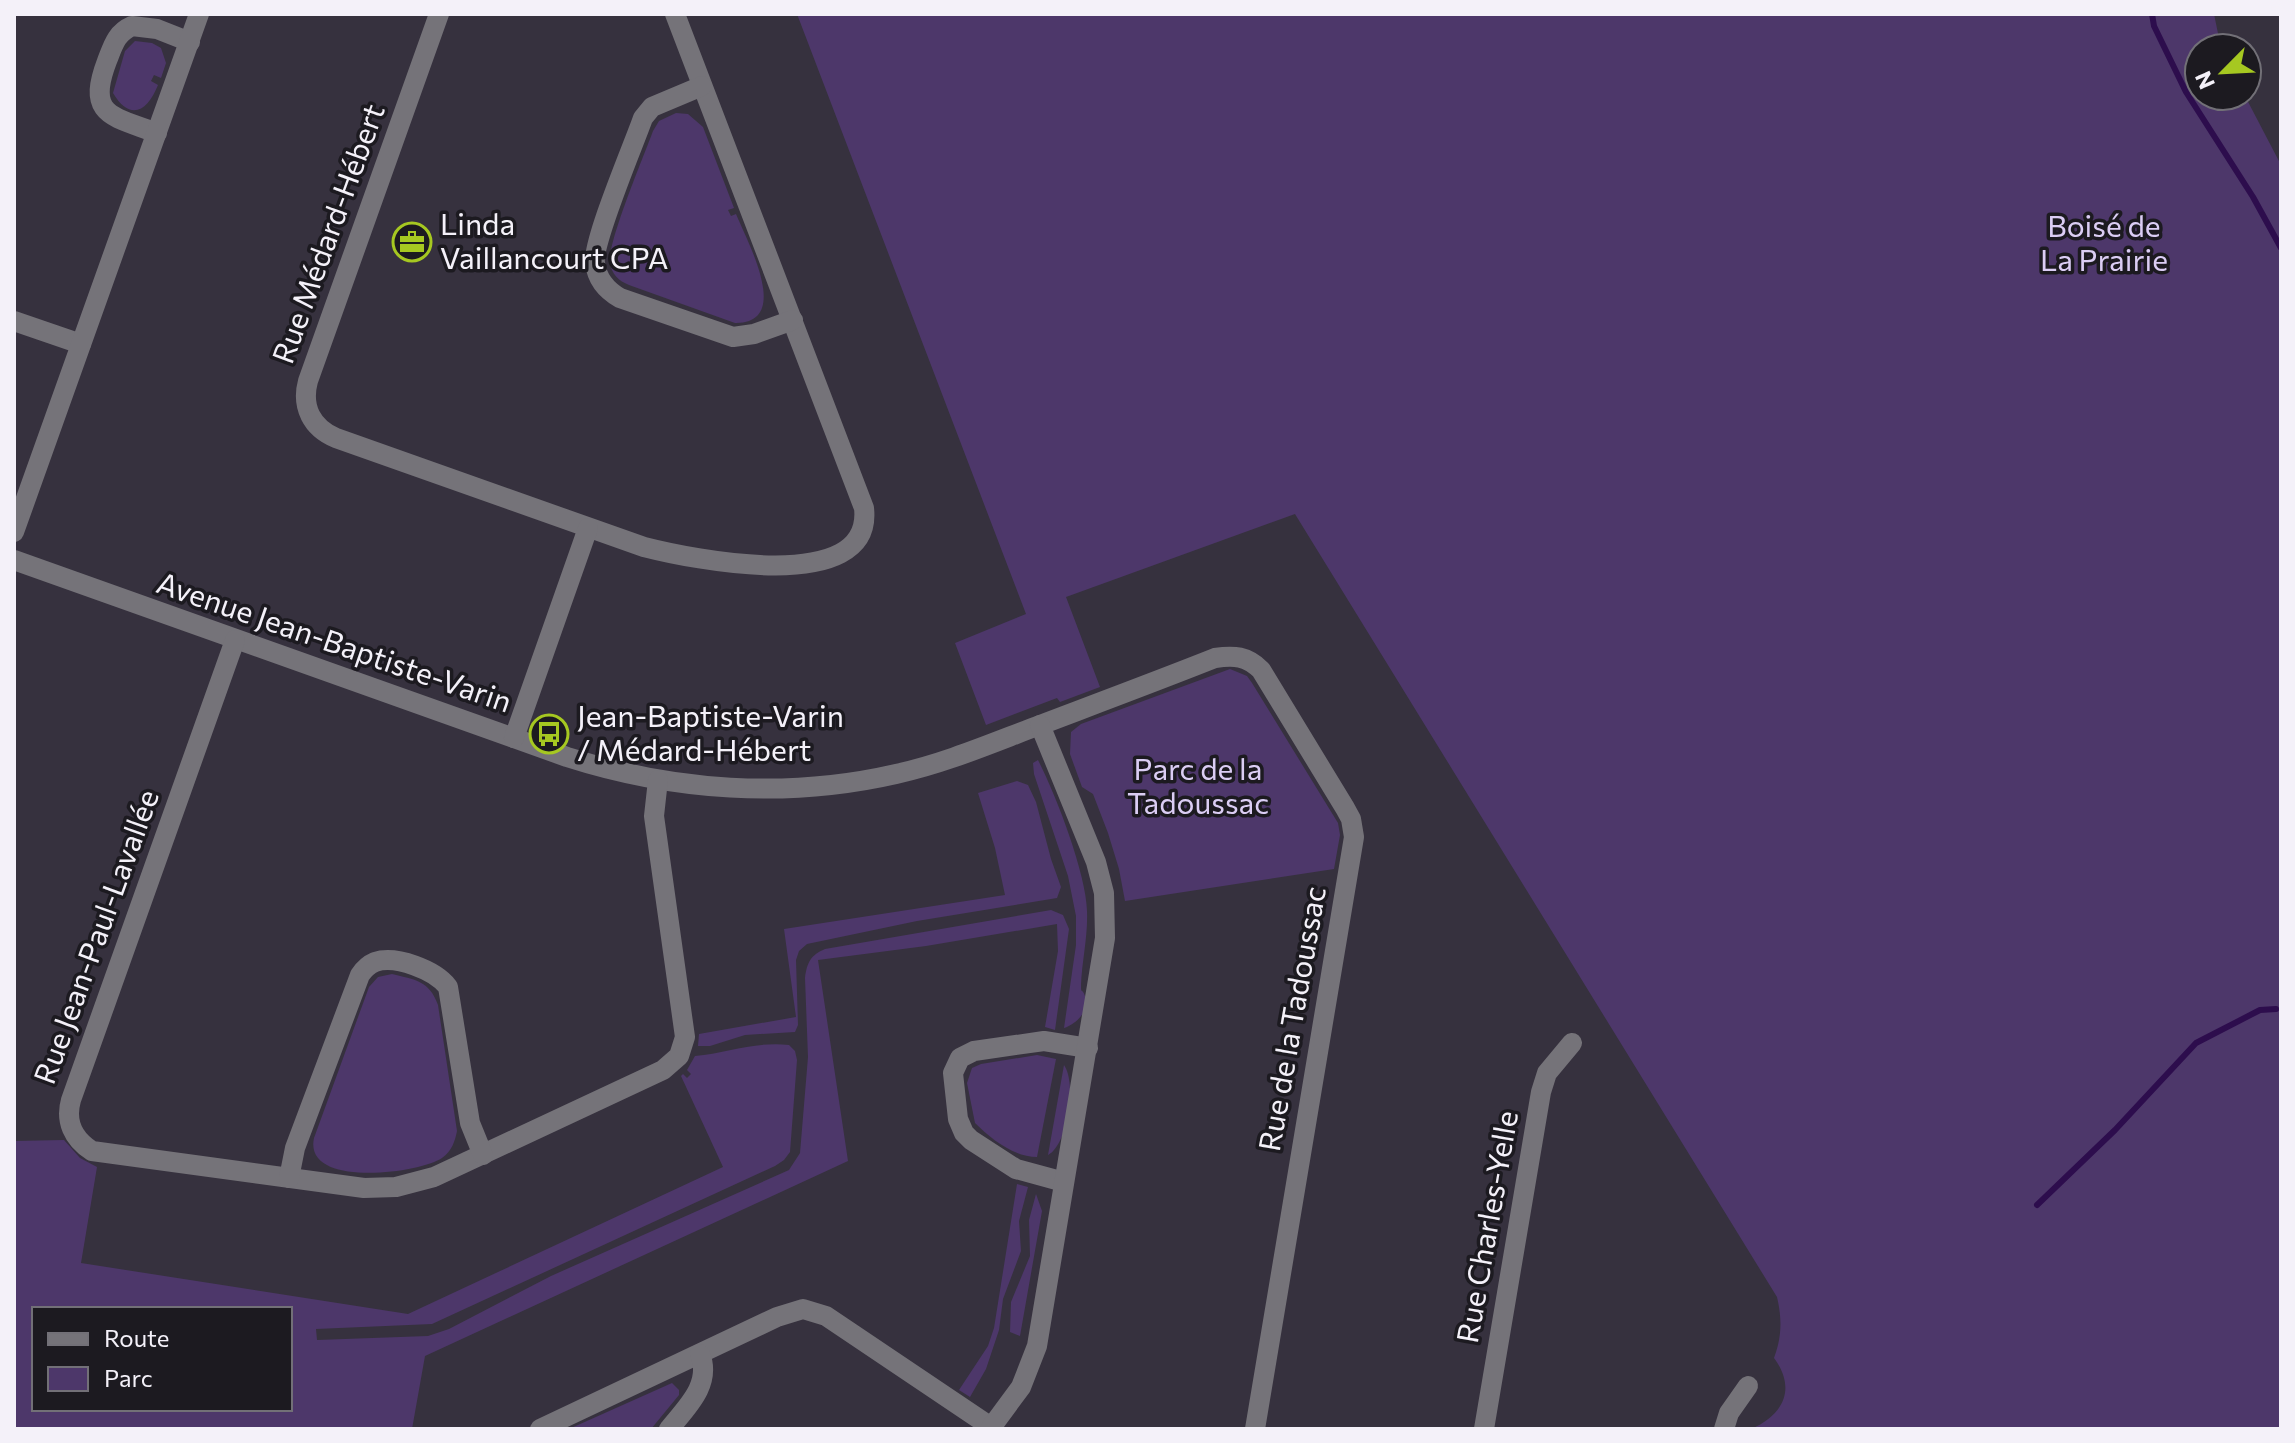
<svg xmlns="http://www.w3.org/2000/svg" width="2295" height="1443" font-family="Commissioner,sans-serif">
<rect width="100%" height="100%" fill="#36313e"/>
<g fill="#4d376a" fill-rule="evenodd">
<path d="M797,14h1417l7,34h-22v48h46l36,69v1264h-530c32,-14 46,-40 23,-71 8,-21 8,-40 3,-61l-482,-783 -229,83 34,90 -40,15 -3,-4 -71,27 -31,-82 71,-29z"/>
<path d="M135,41l17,2 9,5 5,15 -5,15 -7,-3 -3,6 7,4c-10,25 -27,38 -45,8l12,-42z"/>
<path d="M676,113l12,1 15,13 31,81 -6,2 3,6 5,-2c11,27 57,110 -1,109l-106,-38c-10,-4 -18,-11 -19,-23 -2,-21 34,-106 43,-131l6,-10z"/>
<polygon points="1230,669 1247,676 1252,683 1338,823 1340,835 1334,869 1125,901 1119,869 1108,833 1093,794 1082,787 1070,754 1071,732 1081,724"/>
<path d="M1038,760c18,35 48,113 49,151 1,26 -5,49 -6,74 0,10 1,2 4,11 5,14 -8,28 -21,32l12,-83v-29l-8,-40 -34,-102 -1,-11z"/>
<polygon points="1017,781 1028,785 1036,802 1051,859 1061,887 1057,898 917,921 807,944 799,951 796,960 798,1025 795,1032 745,1035 710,1046 698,1046 699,1034 796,1017 784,929 1005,895 995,848 978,793"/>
<path d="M1051,910l12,5 6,14 -14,101 -10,-3 13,-76 -1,-27 -131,22 -108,14 30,201 -423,195 -13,73h-398v-288l50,-1 16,18 17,9 -16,96 327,51 315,-147 -42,-91 2,-2 4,4 4,-4 -4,-4 8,-14c32,-3 61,-15 94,-11l6,6 2,9 -7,92 -6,8 -9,6 -343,158 -116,5 1,11 111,-4 21,-7 102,-53 238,-106 11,-17 8,-96 -3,-79c2,-16 6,-23 20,-29zM34,1309h256v100h-256z"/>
<path d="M392,974c23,6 37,6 46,31l19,126c-2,10 -5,20 -15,27 -24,16 -139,30 -128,-20l55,-151 9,-10z"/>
<path d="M1037,1055l19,4 -19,98c-23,0 -46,-18 -62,-34l-8,-40 5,-15 9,-4z"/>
<path d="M1064,1065c13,19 4,79 -16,90z"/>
<polygon points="1017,1184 1028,1187 1019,1221 1021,1251 1003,1299 999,1330 986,1369 970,1397 959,1390 988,1346 994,1328"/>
<polygon points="1036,1194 1042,1211 1020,1336 1010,1332 1011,1302 1030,1256 1029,1220"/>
<polygon points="672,1383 679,1390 679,1395 651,1429 569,1429"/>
</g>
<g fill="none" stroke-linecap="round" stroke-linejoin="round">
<g stroke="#2d0d4d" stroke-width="6">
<polyline points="2152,14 2154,26 2186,92 2253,197 2281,248"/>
<polyline points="2037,1205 2115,1130 2196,1043 2260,1010 2276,1009"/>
</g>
<g stroke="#757379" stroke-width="20">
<path d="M439,14l-131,367c-7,26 4,47 28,57l308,109c47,12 230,50 220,-39l-189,-494"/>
<path d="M702,86l-50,21 -9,11c-9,26 -51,124 -48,145 2,16 11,27 25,35l113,39 21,-3 39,-14"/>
<path d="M157,133c-45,-17 -71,-17 -50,-72 6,-15 9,-28 25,-35l25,3 33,13"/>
<polyline points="14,321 81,344"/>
<polyline points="14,532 199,14"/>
<path d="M14,560l553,197c106,34 220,42 329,17 50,-11 96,-31 144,-49 58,-22 117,-44 175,-67 19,-3 32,-2 46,12l84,138 6,11 3,18 -99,592"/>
<path d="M235,640l-164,460c-6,21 2,39 21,51l272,37 32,-1 38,-10 229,-107 16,-14 6,-19 -31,-221 4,-36"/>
<polyline points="514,738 588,528"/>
<path d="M289,1178l6,-30 65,-173c4,-6 8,-10 15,-13 21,-7 60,8 73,25l22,136 13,32"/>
<polyline points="1064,1182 1016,1169 971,1140 964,1133 958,1119 953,1073 960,1058 974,1051 1044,1041 1088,1048"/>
<polyline points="540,1429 777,1317 803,1309 826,1316 994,1429"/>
<path d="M669,1429c18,-22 43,-45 31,-75"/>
<polyline points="990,1429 1021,1387 1037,1346 1105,938 1104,893 1096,862 1040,725"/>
<polyline points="1484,1429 1541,1092 1547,1073 1572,1043"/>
<polyline points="1724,1429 1729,1413 1748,1386"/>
</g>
</g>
<defs>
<g id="office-ring" transform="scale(2)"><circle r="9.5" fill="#1c1a20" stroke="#a6c821" stroke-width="1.5"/><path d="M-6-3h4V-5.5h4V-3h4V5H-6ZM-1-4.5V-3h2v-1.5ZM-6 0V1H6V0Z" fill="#a6c821"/></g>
<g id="bus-ring" transform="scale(2)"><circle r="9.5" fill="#1c1a20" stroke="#a6c821" stroke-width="1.5"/><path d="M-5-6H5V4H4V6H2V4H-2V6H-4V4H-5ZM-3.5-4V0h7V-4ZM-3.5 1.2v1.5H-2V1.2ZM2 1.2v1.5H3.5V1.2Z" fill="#a6c821"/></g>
</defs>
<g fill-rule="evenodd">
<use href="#office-ring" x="412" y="242"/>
<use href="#bus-ring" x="549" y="734"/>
</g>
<g text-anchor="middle" stroke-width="7" stroke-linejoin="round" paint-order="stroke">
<g font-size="30" fill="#f4f1f9" stroke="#1c1a20" text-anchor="start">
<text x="440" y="235">Linda<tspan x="440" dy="34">Vaillancourt CPA</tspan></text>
<text x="577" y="727">Jean-Baptiste-Varin<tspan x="577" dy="34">/ Médard-Hébert</tspan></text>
</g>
<g font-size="30" fill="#dbcdf4" stroke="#1c1a20">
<text x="2104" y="237">Boisé de<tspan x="2104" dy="34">La Prairie</tspan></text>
<text x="1198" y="780">Parc de la<tspan x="1198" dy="34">Tadoussac</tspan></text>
</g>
<g font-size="30" fill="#f4f1f9" stroke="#1c1a20">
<text transform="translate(329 234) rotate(-70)" y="10">Rue Médard-Hébert</text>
<text transform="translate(334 643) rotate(19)" y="10">Avenue Jean-Baptiste-Varin</text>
<text transform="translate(97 937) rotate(-70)" y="10">Rue Jean-Paul-Lavallée</text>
<text transform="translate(1293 1019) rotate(-80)" y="10">Rue de la Tadoussac</text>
<text transform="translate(1488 1227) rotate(-80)" y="10">Rue Charles-Yelle</text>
</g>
</g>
<rect width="2295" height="1443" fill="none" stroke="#f4f1f9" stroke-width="32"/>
<rect x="32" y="1307" width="260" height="104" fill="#1c1a20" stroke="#727077" stroke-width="2"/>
<rect x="48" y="1333" width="40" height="12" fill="#757379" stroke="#727077" stroke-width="2"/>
<text x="104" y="1347" font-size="24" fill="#f4f1f9">Route</text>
<rect x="48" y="1367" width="40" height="24" fill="#4d376a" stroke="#727077" stroke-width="2"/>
<text x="104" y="1387" font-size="24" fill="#f4f1f9">Parc</text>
<g transform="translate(2223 72) rotate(246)"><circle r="38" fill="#1c1a20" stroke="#727077" stroke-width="2"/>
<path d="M0-6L14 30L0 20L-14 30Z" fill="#a6c821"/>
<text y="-12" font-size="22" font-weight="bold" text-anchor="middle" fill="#f4f1f9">N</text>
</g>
</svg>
